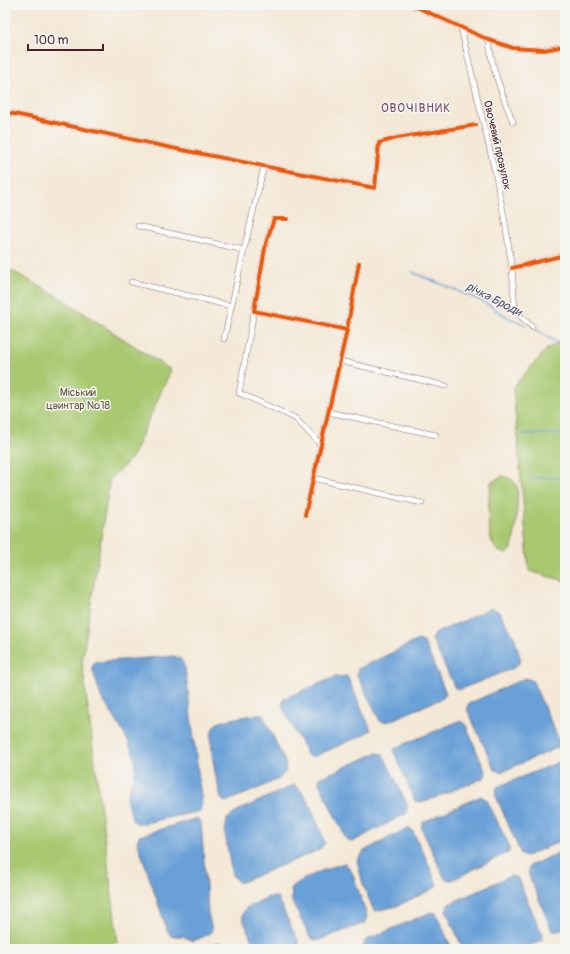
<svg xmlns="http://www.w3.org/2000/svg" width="570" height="954" font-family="Pangolin,sans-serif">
<rect width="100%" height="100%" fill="#f6f6f2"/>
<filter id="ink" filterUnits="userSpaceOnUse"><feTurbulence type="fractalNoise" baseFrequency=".025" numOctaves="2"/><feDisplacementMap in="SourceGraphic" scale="8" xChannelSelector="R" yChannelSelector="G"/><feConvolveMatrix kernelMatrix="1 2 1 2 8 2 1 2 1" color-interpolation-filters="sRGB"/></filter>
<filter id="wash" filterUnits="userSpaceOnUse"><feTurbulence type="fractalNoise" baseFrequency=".012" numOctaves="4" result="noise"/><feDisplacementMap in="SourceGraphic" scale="16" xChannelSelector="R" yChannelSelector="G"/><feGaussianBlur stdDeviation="0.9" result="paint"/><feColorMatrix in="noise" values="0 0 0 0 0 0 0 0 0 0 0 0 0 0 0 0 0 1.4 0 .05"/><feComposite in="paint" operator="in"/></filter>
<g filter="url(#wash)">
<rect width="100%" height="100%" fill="#f4e8d6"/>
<g fill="#a9c971" stroke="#7a744e">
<polygon points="5,267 59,297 171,370 131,459 110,479 82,662 118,942 97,949 5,949"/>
<polygon points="565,340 565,581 529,571 513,387 548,348"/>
<path d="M503,476c6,2 12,4 14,11 2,6 -2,53 -5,60 -1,3 -3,4 -6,7 -2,-1 -7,-2 -9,-4 -12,-11 -9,-53 -6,-68z"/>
</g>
<g fill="#69a0d7" stroke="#5a6081">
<polygon points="491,608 498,611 514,636 521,660 516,667 461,689 455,688 432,639 434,634"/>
<polygon points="418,640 424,642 446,693 443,698 387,722 380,721 357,675 358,669"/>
<polygon points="174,656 181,659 185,668 202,804 200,811 140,824 133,821 126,798 135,773 135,759 129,743 116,720 101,697 92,667 95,662"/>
<polygon points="347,676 371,730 361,736 313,757 308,756 283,708 283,699 335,677"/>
<polygon points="525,678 532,680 560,742 557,748 501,772 495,770 467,709 468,704"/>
<path d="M255,715h8l22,47 1,9 -7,8 -29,13 -25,10 -4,-3c-3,-14 -17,-66 -5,-75 5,-4 31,-8 39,-9z"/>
<polygon points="459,721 465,723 486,773 484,778 422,803 415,801 394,752 395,748"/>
<polygon points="376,753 383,754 407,804 407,813 352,842 346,839 319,783 320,778"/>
<polygon points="561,761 565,762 565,839 527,856 521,854 495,794 497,787"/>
<path d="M294,785c16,10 24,41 31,58l-6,7 -80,33 -7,-8 -7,-41 2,-15 12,-9z"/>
<polygon points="481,796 487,800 509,845 509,852 452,880 445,879 421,827 423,822"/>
<polygon points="197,818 201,823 208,913 212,930 210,934 193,941 183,936 171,936 167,930 137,841 139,836"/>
<polygon points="407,828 412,830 426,858 437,885 433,889 397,906 376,911 373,909 363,884 357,861 364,851"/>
<polygon points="565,850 565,928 559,931 552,931 528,873 529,866"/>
<path d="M345,863l7,9 15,44 -2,7 -49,18 -6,-4 -18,-35 -1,-15c17,-11 35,-19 54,-24z"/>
<polygon points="510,876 517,877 543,936 542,940 522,949 463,949 446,910 449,904"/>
<polygon points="268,897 277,897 298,941 300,949 258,949 251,939 242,916 246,908"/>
<polygon points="431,912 436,913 452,949 364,949 363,947 366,940"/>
<polygon points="219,942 223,949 202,949 203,948"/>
</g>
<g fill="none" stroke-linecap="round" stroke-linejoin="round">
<g stroke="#69a0d7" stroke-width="1.5">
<polyline points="412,272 482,301 509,318 526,325"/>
<polyline points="534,328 565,348"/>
<polyline points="522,434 565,434"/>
<polyline points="530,478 565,478"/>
</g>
</g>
</g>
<g filter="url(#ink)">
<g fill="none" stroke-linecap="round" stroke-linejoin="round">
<g stroke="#866567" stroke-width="6">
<g id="street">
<polyline points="412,5 489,40 513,48 544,50 565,46"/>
<polyline points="461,28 496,176 505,222 512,268 515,311 532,327"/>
<path d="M489,40c2,28 14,56 24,82"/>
<polyline points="5,112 172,148 375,188 379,143 397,138 476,125"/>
<polyline points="287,219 274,219 266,243 254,311 347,330 359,263"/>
<polyline points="138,226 244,250 264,166"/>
<polyline points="512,268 565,255"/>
<polyline points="131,282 231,306"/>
<polyline points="254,311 239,393 295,418 321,445"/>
<polyline points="224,339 244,250"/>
<polyline points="340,361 446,386"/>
<polyline points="328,412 436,435"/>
<polyline points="313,478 422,503"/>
<polyline points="305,515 347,330"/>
</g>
</g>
<use href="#street" stroke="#fff" stroke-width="5"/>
<g stroke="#f6f6f2" stroke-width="6">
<g id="cycleway">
<polyline points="412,5 489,40 513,48 544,50 565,46"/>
<polyline points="5,112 172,148 375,188 379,143 397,138 476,125"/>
<polyline points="287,219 274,219 266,243 254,311 347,330 359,263"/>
<polyline points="512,268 565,255"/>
<polyline points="305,515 347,330"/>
</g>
</g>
<use href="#cycleway" stroke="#e8590c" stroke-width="4"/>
</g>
</g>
<g text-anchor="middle" stroke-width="3" stroke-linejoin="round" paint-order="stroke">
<g font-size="11" fill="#4a1f2b" stroke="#f6f6f2">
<text transform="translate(498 145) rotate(77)" y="4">Овочевий провулок</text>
</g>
<g font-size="11" fill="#665240" stroke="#f6f6f2">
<text x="78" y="396">Міський<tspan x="78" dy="13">цвинтар №18</tspan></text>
</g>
<g font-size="12" letter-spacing="1" fill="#774966" stroke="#f6f6f2">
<text x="416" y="112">ОВОЧІВНИК</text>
</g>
<g font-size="12" font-style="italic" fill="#565370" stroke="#f6f6f2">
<text transform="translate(494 299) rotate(27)" y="4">річка Броди</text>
</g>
</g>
<rect width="570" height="954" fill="none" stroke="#f6f6f2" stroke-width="20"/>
<path d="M28 44v6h75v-6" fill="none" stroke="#4a1f2b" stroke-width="2"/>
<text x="34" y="44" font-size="12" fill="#4a1f2b" stroke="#f6f6f2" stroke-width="3" paint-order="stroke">100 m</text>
</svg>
